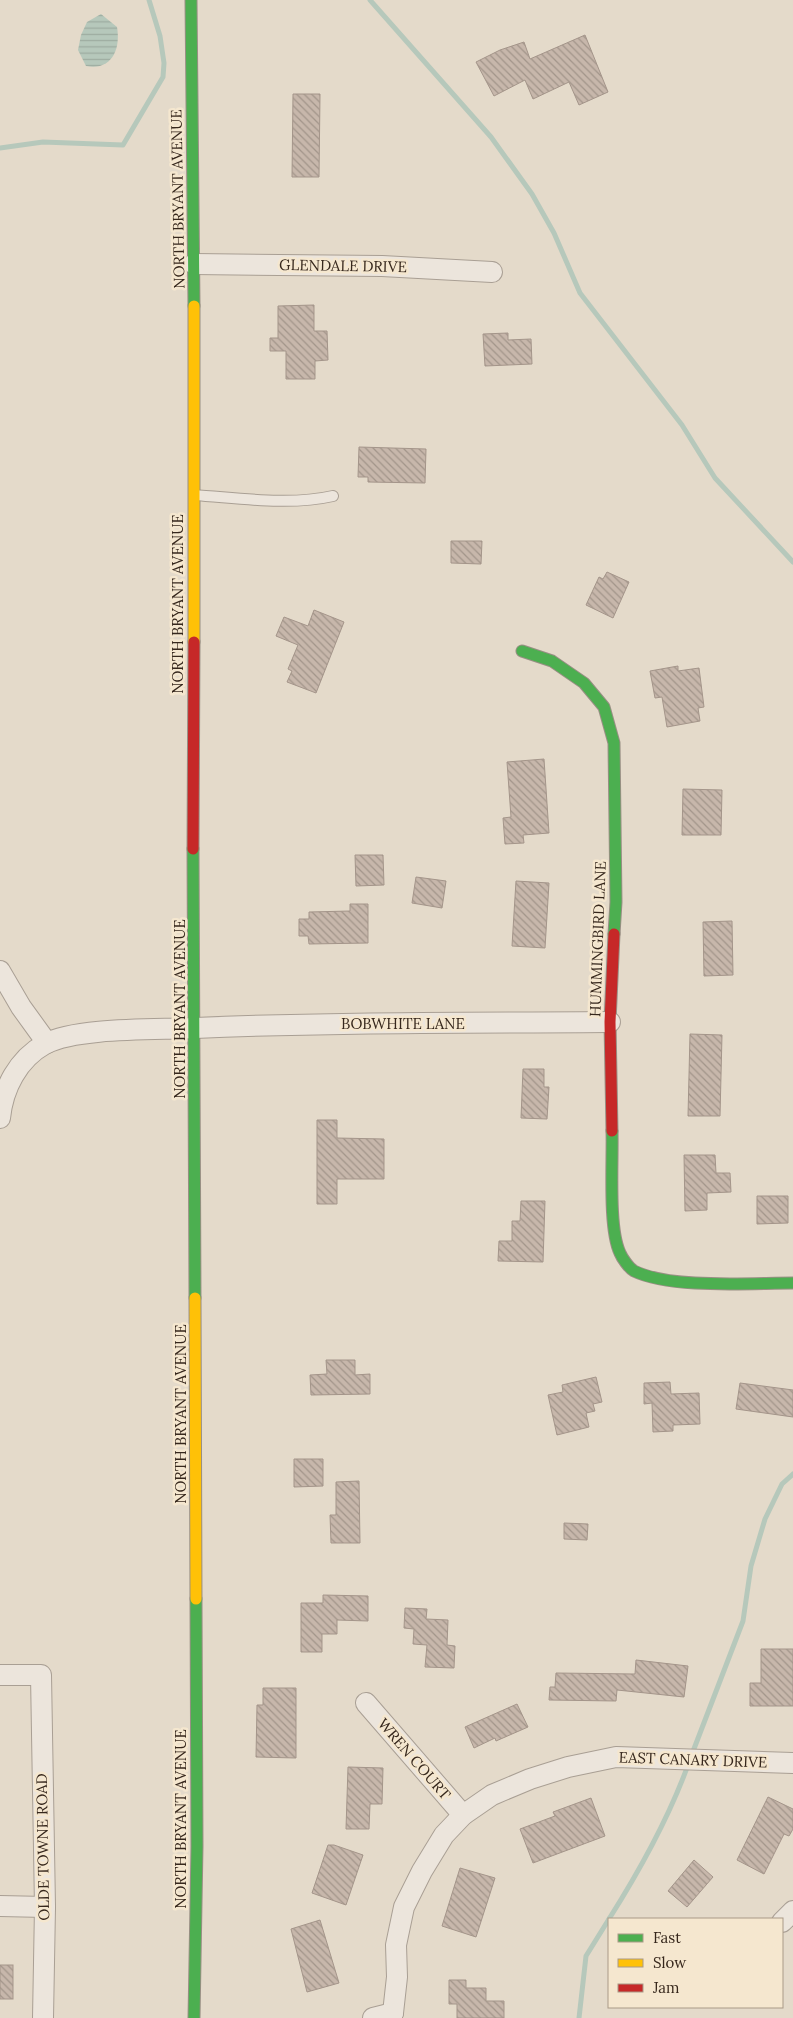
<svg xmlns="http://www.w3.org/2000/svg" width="793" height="2018" font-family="Lora,serif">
<defs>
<pattern id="water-rules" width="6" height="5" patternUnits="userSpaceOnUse" patternTransform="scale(1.25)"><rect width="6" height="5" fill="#b6c8bb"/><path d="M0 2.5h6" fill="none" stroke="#9daca0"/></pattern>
<pattern id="building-back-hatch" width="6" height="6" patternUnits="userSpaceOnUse" patternTransform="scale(1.25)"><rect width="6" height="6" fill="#c7b7ab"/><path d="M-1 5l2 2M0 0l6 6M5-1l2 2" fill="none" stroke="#a2958a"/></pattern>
</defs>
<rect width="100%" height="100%" fill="#e4daca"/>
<path fill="url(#water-rules)" d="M101,14l16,13c4,23 -6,44 -31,39l-8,-16 3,-15 6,-13z"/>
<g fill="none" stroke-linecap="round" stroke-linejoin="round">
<g stroke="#b6c8bb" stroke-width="5">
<polyline points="370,0 491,137 532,194 554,233 580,293 682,425 715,478 793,562"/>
<polyline points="0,148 43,142 123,145 163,77 164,63 160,36 149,0"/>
<polyline points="692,1754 743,1621 751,1566 765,1519 782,1484 793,1474"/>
<path d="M609,1919c31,-49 59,-99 79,-154"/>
<polyline points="579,2018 586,1956 609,1919"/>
</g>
</g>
<g fill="url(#building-back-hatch)" stroke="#a4958a">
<polygon points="585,35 608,92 579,105 569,82 533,99 525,80 494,96 476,62 500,50 524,42 530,59"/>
<polygon points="293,94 320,94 319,177 292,177"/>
<polygon points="314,305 314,331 327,331 328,360 315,361 315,379 286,379 286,351 270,351 270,338 278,338 278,306"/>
<polygon points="508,333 508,340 531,339 532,364 485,366 483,334"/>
<polygon points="359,447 426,449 425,483 368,482 368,477 358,477"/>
<polygon points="451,541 482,541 481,564 451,563"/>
<polygon points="607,572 629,582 613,618 586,605 599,577 603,579"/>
<polygon points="314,610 344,622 316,693 287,682 292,671 288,669 298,645 276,636 284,617 308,626"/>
<polygon points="678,666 678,671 699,668 704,707 698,708 700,721 667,727 662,697 655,698 650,671"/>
<polygon points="544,759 549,833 523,835 524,843 505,844 503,818 511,817 507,762"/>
<polygon points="683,789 722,790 721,835 682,835"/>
<polygon points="355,855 383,855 384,885 356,886"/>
<polygon points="416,877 446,881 442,908 412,903"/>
<polygon points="516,881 549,883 545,948 512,946"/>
<polygon points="350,904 368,904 368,943 309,944 308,936 299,936 299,919 309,919 309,912 350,911"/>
<polygon points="732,921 733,975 704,976 703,922"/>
<polygon points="690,1034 722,1035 720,1116 688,1116"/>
<polygon points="523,1069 544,1069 544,1087 549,1087 547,1119 521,1118"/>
<polygon points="317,1120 337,1120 337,1138 384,1139 384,1179 337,1179 337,1204 317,1204"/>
<polygon points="684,1155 715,1155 716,1173 730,1173 731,1192 707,1193 707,1210 685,1211"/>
<polygon points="757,1196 788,1196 788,1223 757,1224"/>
<polygon points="521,1201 545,1201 543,1262 498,1261 499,1241 512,1241 512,1221 520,1221"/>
<polygon points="326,1360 355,1360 355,1375 370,1374 370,1394 311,1395 310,1375 327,1374"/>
<polygon points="596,1377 602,1402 593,1404 595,1411 586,1413 589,1427 557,1435 548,1395 563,1392 562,1385"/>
<polygon points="670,1382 671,1394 699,1393 700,1424 673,1425 673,1431 653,1432 652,1403 644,1404 644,1383"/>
<polygon points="740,1383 793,1390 793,1417 736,1409"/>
<polygon points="294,1459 323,1459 323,1486 294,1487"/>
<polygon points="359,1481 360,1543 331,1543 330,1515 336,1515 336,1482"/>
<polygon points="564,1523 588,1524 587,1540 564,1539"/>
<polygon points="323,1595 368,1596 368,1621 337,1620 337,1634 322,1634 322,1652 301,1652 301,1603 323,1603"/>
<polygon points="405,1608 427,1609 426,1619 448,1620 447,1645 455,1646 454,1668 425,1667 427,1645 413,1644 414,1629 404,1628"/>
<polygon points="761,1649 793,1649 793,1706 750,1706 750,1683 761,1683"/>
<polygon points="636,1660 688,1666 684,1697 617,1690 616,1701 549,1700 550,1687 555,1687 556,1673 635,1674"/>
<polygon points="263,1688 296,1688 296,1758 256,1757 257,1705 263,1705"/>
<polygon points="517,1704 528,1727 496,1741 495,1738 474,1748 465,1727"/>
<polygon points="348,1767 383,1768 382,1804 370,1804 369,1829 346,1829"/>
<polygon points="768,1797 793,1809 793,1829 789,1836 784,1834 764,1874 737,1860"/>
<polygon points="591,1798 605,1836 533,1863 520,1829 555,1816 553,1812"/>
<polygon points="328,1845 334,1845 363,1855 346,1905 312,1893"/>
<polygon points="694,1860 713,1877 687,1907 668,1891"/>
<polygon points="460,1868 495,1878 476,1937 442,1926"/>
<polygon points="320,1920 339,1983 307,1992 291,1929"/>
<rect x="0" y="1965" width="13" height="34"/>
<polygon points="449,1980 466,1980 466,1988 486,1988 486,2001 504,2001 504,2018 457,2018 457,2004 449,2004"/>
</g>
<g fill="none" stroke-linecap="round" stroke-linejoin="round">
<g stroke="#a99f94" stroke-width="12">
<path id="lane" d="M194,495c45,3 95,11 139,1"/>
</g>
<g stroke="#a99f94" stroke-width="22">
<g id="street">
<polyline points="194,264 382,266 492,272"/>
<polyline points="0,971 21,1007 47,1043"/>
<path d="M0,1118c3,-30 18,-59 45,-74 32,-17 112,-14 150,-16 138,-6 277,-5 415,-6"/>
<polyline points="0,1675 41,1675 45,1907 43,2018"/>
<polyline points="366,1703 463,1815"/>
<polyline points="0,1906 45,1907"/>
<polyline points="782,1922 793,1911"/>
<polyline points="393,2013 397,1977 396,1945 404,1907 422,1871 444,1835 463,1815 492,1795 530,1779 568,1767 616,1757 793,1763"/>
<polyline points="373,2018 393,2013"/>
</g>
</g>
<g stroke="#988f84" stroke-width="13">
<g id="fast">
<polyline points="191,0 194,306"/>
<polyline points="522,651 552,661 584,683 604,707 614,743 616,902 614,934"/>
<polyline points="193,849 195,1298"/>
<path d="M612,1131c1,30 -4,97 8,122 2,5 9,15 14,18 37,18 116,12 159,12"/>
<polyline points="194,2018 197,1846 196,1599"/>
</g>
</g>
<g stroke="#988f84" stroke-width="13">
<g id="slow">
<polyline points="194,642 194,306"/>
<polyline points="195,1298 196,1599"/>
</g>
</g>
<g stroke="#988f84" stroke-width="13">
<g id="jam">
<polyline points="193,849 194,642"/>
<polyline points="612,1131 610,1022 614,934"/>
</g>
</g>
<use href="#lane" stroke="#ece5dc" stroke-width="10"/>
<use href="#street" stroke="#ece5dc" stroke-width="20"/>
<use href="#fast" stroke="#4caf50" stroke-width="11"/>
<use href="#slow" stroke="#ffc107" stroke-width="11"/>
<use href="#jam" stroke="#c62828" stroke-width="11"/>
</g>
<g text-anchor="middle" stroke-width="5" stroke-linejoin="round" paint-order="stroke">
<g font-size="15" fill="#36271c" stroke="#f5e7cf">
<text transform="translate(178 199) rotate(-91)" y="5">NORTH BRYANT AVENUE</text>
<text transform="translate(343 266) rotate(1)" y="5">GLENDALE DRIVE</text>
<text transform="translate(178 604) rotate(-90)" y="5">NORTH BRYANT AVENUE</text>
<text transform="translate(598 939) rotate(-88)" y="5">HUMMINGBIRD LANE</text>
<text transform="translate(180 1009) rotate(-90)" y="5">NORTH BRYANT AVENUE</text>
<text x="403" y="1029">BOBWHITE LANE</text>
<text transform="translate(181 1414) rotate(-90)" y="5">NORTH BRYANT AVENUE</text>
<text transform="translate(414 1759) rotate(49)" y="5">WREN COURT</text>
<text transform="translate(693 1760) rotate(2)" y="5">EAST CANARY DRIVE</text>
<text transform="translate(181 1819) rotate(-90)" y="5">NORTH BRYANT AVENUE</text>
<text transform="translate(43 1847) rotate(-91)" y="5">OLDE TOWNE ROAD</text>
</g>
</g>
<rect x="608" y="1918" width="175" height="90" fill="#f5e7cf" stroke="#a99a87"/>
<rect x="618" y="1934" width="25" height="8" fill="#4caf50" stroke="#a99a87"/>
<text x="653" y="1943" font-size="15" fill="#36271c">Fast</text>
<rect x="618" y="1959" width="25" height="8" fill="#ffc107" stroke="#a99a87"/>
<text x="653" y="1968" font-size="15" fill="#36271c">Slow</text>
<rect x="618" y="1984" width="25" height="8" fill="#c62828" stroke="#a99a87"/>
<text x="653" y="1993" font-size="15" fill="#36271c">Jam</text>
</svg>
